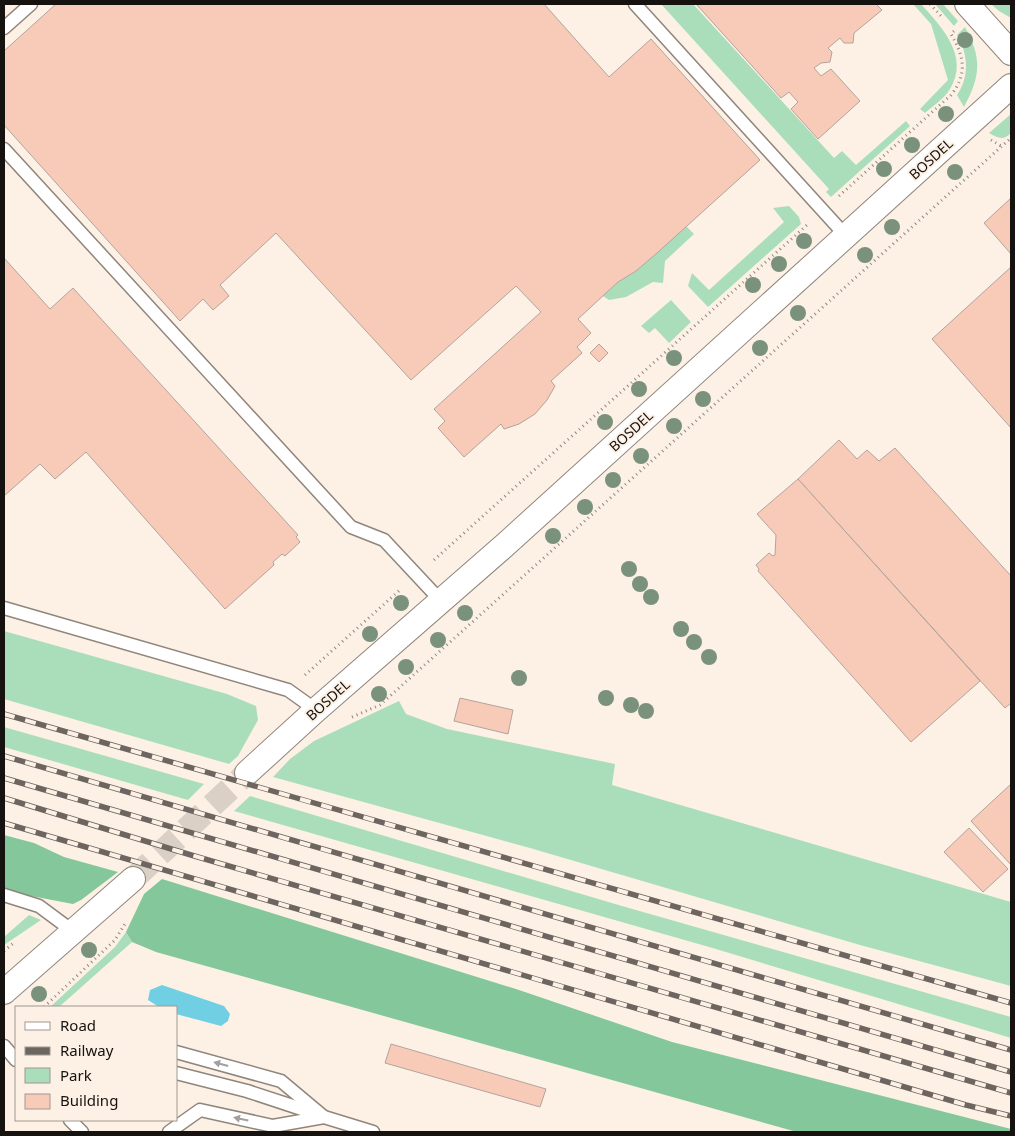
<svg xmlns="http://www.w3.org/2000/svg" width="1015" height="1136" font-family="'Noto Sans',sans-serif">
<rect width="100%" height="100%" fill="#fdf1e6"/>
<g fill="#aadeba">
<polygon points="661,4 693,4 834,158 842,151 856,165 906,121 910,126 831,197 826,192 829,189"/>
<path d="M913,4h8c21,23 49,53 29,85 -5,9 -17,17 -25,24l-5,-4 28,-29 -17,-56z"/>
<polygon points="935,4 943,4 958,21 954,26"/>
<polygon points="991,4 1011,4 1011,18 999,11"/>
<path d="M965,27c17,31 16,49 -1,80l-7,-12c13,-19 11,-41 0,-60z"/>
<path d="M1011,114v19c-8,8 -13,5 -22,0z"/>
<polygon points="789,206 799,217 801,224 708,307 688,286 692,273 709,290 784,222 773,208"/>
<polygon points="686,226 694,234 665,261 663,283 653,282 626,297 609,300 603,296 618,282 636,271"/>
<polygon points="671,300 691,322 669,343 655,328 649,333 641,326"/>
<polygon points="4,631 227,694 256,706 258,720 238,756 229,764 4,699"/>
<polygon points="399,701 406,714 447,729 615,764 612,785 1011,902 1011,986 860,945 530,848 273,777 290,759 314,741"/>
<polygon points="4,727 204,784 188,800 4,747"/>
<polygon points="250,796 622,906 1011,1017 1011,1038 716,949 234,811"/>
<polygon points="29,915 41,920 4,945 4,937"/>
<polygon points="126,932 132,942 59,1007 50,1007 115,947"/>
</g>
<g fill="#83c79a">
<polygon points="4,835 34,843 64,857 118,872 81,900 73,904 26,895 4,889"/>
<polygon points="162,879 519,990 672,1042 1011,1129 1011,1132 797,1132 156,952 132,942 126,932 144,894"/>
</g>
<polygon fill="#70cfe3" points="162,985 224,1006 230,1014 228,1021 221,1026 176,1014 176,1007 159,1007 148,1000 150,990"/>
<g fill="#f7cbb8" stroke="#b2a39d">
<polygon points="56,4 544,4 609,77 651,39 760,160 657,253 636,271 618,282 578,319 591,333 577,347 582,353 551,381 555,386 547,400 535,414 519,424 504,429 501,424 464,457 438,428 445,421 434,409 541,312 516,286 411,380 276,233 220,285 229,296 213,310 203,299 180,321 4,125 4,51"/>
<polygon points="696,4 876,4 882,10 854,33 853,43 844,43 840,38 828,48 832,52 830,62 821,63 814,68 821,76 831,69 860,101 818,139 791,109 798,102 789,92 781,98"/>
<polygon points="1011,198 1011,254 984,223"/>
<polygon points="4,258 50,309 73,288 298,535 296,537 300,542 285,556 282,554 273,562 274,565 225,609 86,452 55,479 40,464 4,496"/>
<polygon points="1011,267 1011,428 932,339"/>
<polygon points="599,344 608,353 599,362 590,353"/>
<polygon points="839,440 857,459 867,450 879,461 895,448 1011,576 1011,703 1005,708 798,479"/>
<polygon points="798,479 980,681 911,742 758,571 759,569 756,565 769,553 773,556 775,555 776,535 757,514"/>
<polygon points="460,698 513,710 508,734 454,721"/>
<polygon points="1011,784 1011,865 971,821"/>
<polygon points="969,828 1008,869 983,892 944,852"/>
<polygon points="391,1044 546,1089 540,1107 385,1063"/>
</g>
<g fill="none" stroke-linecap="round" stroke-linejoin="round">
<polyline stroke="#dad0c6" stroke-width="24" stroke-dasharray="24 12" stroke-linecap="butt" points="133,879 247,773"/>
<g stroke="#90857b" stroke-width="15">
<g id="lane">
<polyline points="635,4 846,236"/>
<polyline points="4,28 31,4"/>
<polyline points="4,149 351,527 384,540 441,601"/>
<polyline points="4,608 288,690 316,710"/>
<polyline points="4,895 39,906 74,932"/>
<polyline points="4,1046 16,1060"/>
<polyline points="176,1052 281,1081 324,1117"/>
<polyline points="176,1073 247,1091 317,1114"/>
<polyline points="70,1120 82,1132"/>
<polyline points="169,1132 200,1110 273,1126 324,1117 373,1132"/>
</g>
</g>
<g stroke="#90857b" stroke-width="26">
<g id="street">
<polyline points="967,4 1011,53"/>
<polyline points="247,773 316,710 505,545 1011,86"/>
<polyline points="4,992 133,879"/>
</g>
</g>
<g stroke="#908881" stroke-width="3" stroke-dasharray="1 4" stroke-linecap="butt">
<polyline points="930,4 941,16"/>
<polyline points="991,140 1001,146"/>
<path d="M839,196l112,-101c17,-21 13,-39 0,-61l3,-3"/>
<polyline points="434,560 807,225"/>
<polyline points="305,675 401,589"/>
<polyline points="352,717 380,705 1011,138"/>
<polyline points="4,951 15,942"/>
<polyline points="44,1007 115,940 125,924"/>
</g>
<use href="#lane" stroke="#fff" stroke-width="12"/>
<use href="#street" stroke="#fff" stroke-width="24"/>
<g stroke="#6d6660" stroke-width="5.5">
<g id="rail">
<polyline points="4,714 1011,1003"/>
<polyline points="4,756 1011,1050"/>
<polyline points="4,778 1011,1072"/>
<polyline points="4,798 191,855 1011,1093"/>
<polyline points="4,823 966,1105 1011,1116"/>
</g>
</g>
<use href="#rail" stroke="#fdf1e6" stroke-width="4" stroke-dasharray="11" stroke-linecap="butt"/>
</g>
<g fill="#7a917c">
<circle cx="965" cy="40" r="8"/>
<circle cx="946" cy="114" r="8"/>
<circle cx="912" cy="145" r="8"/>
<circle cx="884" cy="169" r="8"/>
<circle cx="955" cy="172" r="8"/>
<circle cx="892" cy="227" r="8"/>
<circle cx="804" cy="241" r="8"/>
<circle cx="865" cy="255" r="8"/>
<circle cx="779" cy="264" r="8"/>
<circle cx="753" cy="285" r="8"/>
<circle cx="798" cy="313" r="8"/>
<circle cx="760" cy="348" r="8"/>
<circle cx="674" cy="358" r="8"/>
<circle cx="639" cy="389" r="8"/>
<circle cx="703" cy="399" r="8"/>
<circle cx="605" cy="422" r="8"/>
<circle cx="674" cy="426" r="8"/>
<circle cx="641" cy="456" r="8"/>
<circle cx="613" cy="480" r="8"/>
<circle cx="585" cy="507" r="8"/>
<circle cx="553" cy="536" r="8"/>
<circle cx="629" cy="569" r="8"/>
<circle cx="640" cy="584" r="8"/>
<circle cx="651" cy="597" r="8"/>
<circle cx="401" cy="603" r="8"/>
<circle cx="465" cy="613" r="8"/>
<circle cx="681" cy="629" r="8"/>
<circle cx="370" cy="634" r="8"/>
<circle cx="438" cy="640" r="8"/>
<circle cx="694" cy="642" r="8"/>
<circle cx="709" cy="657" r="8"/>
<circle cx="406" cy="667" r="8"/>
<circle cx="519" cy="678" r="8"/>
<circle cx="379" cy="694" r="8"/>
<circle cx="606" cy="698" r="8"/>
<circle cx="631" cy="705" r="8"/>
<circle cx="646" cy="711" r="8"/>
<circle cx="89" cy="950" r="8"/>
<circle cx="39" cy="994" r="8"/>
</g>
<defs><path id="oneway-solid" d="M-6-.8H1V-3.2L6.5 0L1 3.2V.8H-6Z" transform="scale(1.25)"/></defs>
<g fill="#a2a09f">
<use href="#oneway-solid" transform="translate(221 1064) rotate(-165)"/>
<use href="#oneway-solid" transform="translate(241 1119) rotate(-168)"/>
</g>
<g text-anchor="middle" stroke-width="4" stroke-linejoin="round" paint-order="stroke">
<g font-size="14" fill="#16120f" stroke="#fdf1e6">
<text transform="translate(931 159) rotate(-42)" y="5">BOSDEL</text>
<text transform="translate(631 431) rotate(-42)" y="5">BOSDEL</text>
<text transform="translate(328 700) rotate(-42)" y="5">BOSDEL</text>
</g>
</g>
<rect width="1015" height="1136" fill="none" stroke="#16120f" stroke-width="10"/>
<rect x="15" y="1006" width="162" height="115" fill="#fdf1e6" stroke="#a19890"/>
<rect x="25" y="1022" width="25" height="8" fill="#ffffff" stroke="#a19890"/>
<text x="60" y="1031" font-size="15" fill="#16120f">Road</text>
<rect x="25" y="1047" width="25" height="8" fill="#6d6660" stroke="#a19890"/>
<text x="60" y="1056" font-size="15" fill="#16120f">Railway</text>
<rect x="25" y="1068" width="25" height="15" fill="#aadeba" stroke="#a19890"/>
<text x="60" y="1081" font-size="15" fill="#16120f">Park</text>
<rect x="25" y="1094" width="25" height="15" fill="#f7cbb8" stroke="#a19890"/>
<text x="60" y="1106" font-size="15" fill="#16120f">Building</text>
</svg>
